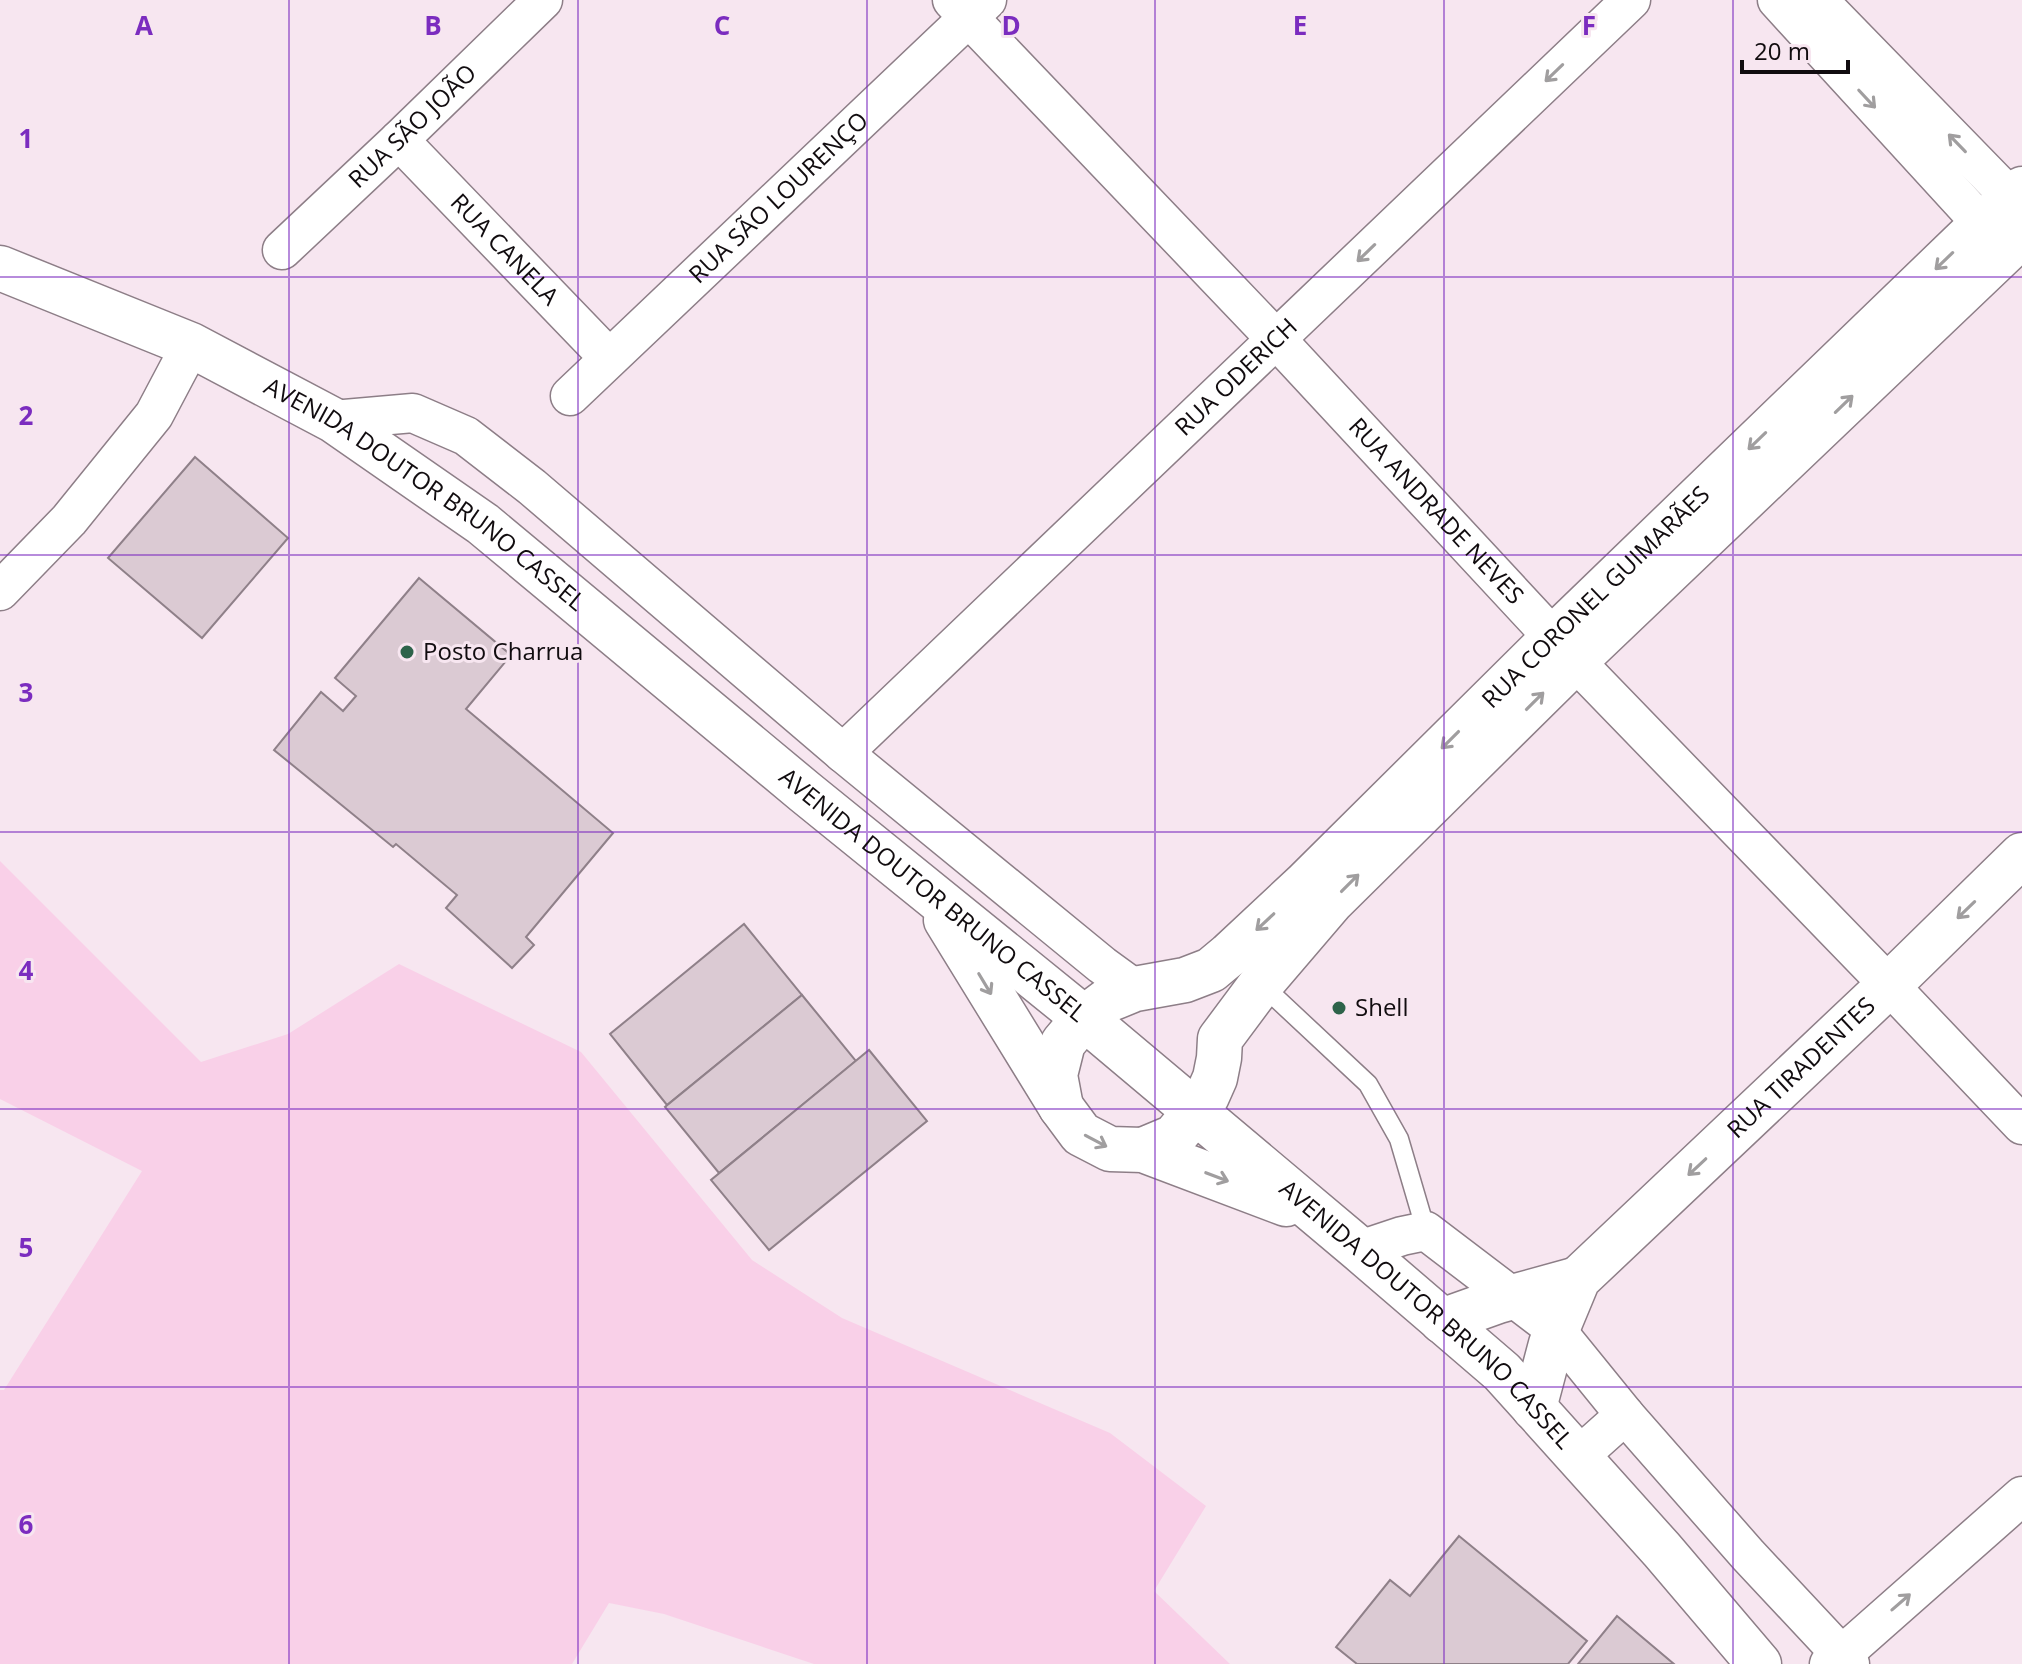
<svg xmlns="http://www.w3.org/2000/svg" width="2022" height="1664" font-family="'Open Sans',sans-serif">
<rect width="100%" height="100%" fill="#f7e6f0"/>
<polygon fill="#f9d0e8" points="0,861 201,1062 288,1034 399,964 581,1052 752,1260 842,1318 1110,1433 1206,1506 1154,1591 1230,1664 814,1664 664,1614 609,1603 572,1664 0,1664 0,1390 4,1390 142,1171 0,1099"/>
<g fill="#dbcad3" stroke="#8f8089" stroke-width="2">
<polygon points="195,457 288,538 202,638 108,558"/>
<polygon points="419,578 511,655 466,709 613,833 526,937 534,945 512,968 446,908 457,895 396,844 393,847 274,750 321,692 343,711 356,696 335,678"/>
<polygon points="744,924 802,995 667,1105 610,1034"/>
<polygon points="802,995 856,1061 719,1173 665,1107"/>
<polygon points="869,1050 927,1121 769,1250 711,1180"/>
<polygon points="1459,1536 1587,1641 1568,1664 1357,1664 1336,1647 1390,1580 1410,1596"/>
<polygon points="1617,1616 1674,1664 1578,1664"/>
</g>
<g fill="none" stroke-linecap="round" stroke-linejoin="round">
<g stroke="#8d7e87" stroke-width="21">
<polyline id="lane" points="1261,984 1368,1084 1399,1139 1426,1231"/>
</g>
<g stroke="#8d7e87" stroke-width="41">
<g id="street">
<path id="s1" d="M952,0l324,339 299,322 314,324 133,140"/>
<polyline points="1777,0 1982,224"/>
<polyline points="1818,0 2012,199"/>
<path id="s2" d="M399,140l210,218"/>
<path id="s3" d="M282,250l117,-110 144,-140"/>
<path id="s4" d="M570,396l417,-396"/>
<polyline points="333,420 413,413 466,436 532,487 843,753 1102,965 1135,989"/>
<polyline points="0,591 69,520 154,415 191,345"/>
<path id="s5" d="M843,753l788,-753"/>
<polyline points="1360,1250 1402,1236 1426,1231 1556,1330 1625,1415 1748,1555 1850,1664"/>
<polyline points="1578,1457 1625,1415"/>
<polyline points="1829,1664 1843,1654 2022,1496"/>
</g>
</g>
<g stroke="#8d7e87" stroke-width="47">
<g id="primary">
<path id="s6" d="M0,268l191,77 142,75 150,104 322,268 279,226 276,232 142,122 160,178 97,114"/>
<polyline points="946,920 1061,1107 1081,1134 1110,1149 1143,1150 1286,1204"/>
<path id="s7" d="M1061,1107l-6,-32 8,-32 21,-25 24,-18 27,-11 50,-9 26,-10 18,-15 76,-71 248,-246 429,-414 40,-35"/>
<polyline points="1143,1150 1174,1137 1195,1112 1207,1096 1215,1078 1219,1058 1220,1039 1261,984 1332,901 1575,661 2022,235"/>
<polyline points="1442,1321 1498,1301 1578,1279"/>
<path id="s8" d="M1534,1408l17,-64 27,-65 311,-294 133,-130"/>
</g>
</g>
<use href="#lane" stroke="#fff" stroke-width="18"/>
<use href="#street" stroke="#fff" stroke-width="38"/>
<use href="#primary" stroke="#fff" stroke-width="44"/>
</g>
<defs><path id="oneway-shaft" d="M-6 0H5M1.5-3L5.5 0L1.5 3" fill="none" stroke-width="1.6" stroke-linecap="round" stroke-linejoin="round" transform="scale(2)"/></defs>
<g stroke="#a09e9f">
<use href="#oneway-shaft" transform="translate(1554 73) rotate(136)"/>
<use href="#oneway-shaft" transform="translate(1867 99) rotate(47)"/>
<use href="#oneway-shaft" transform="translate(1957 143) rotate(-134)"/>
<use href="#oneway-shaft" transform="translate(1366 253) rotate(136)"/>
<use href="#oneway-shaft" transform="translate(1944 261) rotate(136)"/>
<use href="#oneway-shaft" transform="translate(1844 404) rotate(-44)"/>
<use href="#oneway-shaft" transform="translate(1757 441) rotate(136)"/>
<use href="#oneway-shaft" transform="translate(1535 701) rotate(-45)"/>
<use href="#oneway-shaft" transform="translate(1450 740) rotate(135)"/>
<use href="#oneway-shaft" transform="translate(1350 883) rotate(-45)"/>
<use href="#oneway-shaft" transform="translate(1966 910) rotate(136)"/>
<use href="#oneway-shaft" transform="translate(1265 922) rotate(137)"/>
<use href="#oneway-shaft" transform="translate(985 984) rotate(59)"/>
<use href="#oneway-shaft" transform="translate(1096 1141) rotate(28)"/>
<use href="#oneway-shaft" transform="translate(1697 1167) rotate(137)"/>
<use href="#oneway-shaft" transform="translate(1217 1177) rotate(21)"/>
<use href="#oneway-shaft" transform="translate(1901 1602) rotate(-41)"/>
</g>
<path fill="none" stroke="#7b2cbf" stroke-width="2" stroke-opacity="0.55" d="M289,0v1664M578,0v1664M867,0v1664M1155,0v1664M1444,0v1664M1733,0v1664M0,277h2022M0,555h2022M0,832h2022M0,1109h2022M0,1387h2022"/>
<g fill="#2d634a" stroke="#f7e6f0" stroke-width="3">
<circle cx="407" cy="652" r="8"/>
<circle cx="1339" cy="1008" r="8"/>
</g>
<g text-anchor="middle" stroke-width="6" stroke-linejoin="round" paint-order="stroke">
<g font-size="24" fill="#110c0f" stroke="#f7e6f0">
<text dy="8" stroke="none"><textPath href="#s3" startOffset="180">RUA SÃO JOÃO</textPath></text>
<text dy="8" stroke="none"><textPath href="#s4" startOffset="288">RUA SÃO LOURENÇO</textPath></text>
<text dy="8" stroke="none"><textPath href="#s2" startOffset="152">RUA CANELA</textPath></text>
<text dy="8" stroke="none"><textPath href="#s5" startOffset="544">RUA ODERICH</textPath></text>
<text dy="8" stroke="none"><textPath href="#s6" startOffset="484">AVENIDA DOUTOR BRUNO CASSEL</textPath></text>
<text dy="8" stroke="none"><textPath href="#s1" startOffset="704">RUA ANDRADE NEVES</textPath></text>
<text dy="8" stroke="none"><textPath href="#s7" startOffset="772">RUA CORONEL GUIMARÃES</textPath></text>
<text dy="8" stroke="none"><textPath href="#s6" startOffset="1132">AVENIDA DOUTOR BRUNO CASSEL</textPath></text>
<text dy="8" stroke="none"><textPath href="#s8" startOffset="444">RUA TIRADENTES</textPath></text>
<text dy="8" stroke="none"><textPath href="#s6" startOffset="1780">AVENIDA DOUTOR BRUNO CASSEL</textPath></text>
</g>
<g font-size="24" fill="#110c0f" stroke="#f7e6f0" text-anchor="start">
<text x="423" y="660">Posto Charrua</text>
<text x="1355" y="1016">Shell</text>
</g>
</g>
<g font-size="26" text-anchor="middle" font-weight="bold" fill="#7b2cbf" stroke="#f7e6f0" stroke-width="6" stroke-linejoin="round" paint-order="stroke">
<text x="144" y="35">A</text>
<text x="433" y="35">B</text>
<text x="722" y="35">C</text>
<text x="1011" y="35">D</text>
<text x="1300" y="35">E</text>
<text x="1589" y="35">F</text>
<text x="26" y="148">1</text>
<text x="26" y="425">2</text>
<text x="26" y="702">3</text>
<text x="26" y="980">4</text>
<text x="26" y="1257">5</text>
<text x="26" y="1534">6</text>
</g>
<path d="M1742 60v12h106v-12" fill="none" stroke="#110c0f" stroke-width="4"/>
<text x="1754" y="60" font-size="24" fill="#110c0f" stroke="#f7e6f0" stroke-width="6" paint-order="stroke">20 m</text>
</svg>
